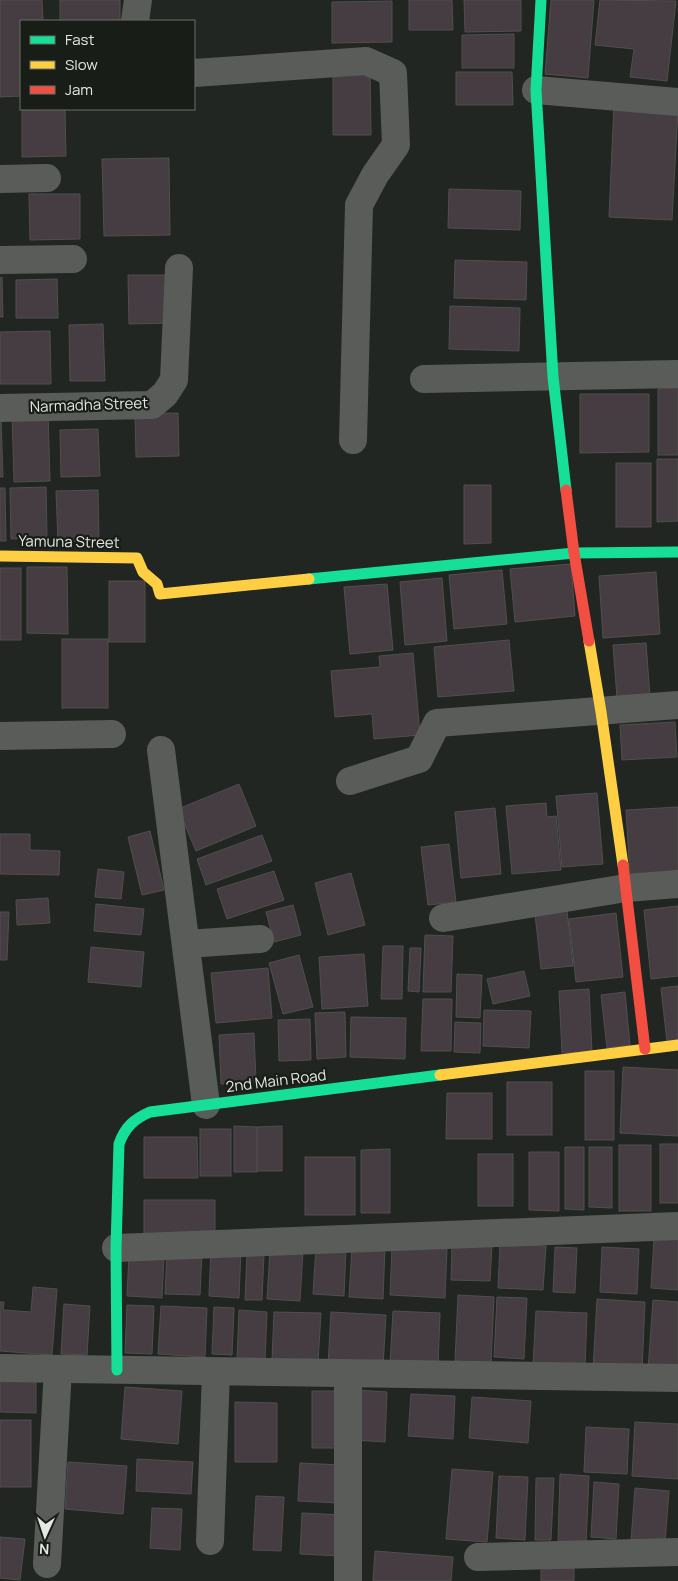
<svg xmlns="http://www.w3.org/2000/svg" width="678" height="1581" font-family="Manrope,sans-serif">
<rect width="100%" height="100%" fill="#222622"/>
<g fill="#453d41" stroke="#504f4f">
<polygon points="0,0 42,0 43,21 21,21 21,96 0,97"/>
<rect x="60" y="0" width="60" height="21"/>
<polygon points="409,0 452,0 453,30 409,30"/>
<polygon points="464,0 521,0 521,31 465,32"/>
<polygon points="551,0 594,0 588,78 545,74"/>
<polygon points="600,0 676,1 667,81 630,77 634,49 595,45"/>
<polygon points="392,1 392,42 332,43 332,2"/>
<polygon points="514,34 514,68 462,68 462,35"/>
<polygon points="333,70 370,70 371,135 333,135"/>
<polygon points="456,72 512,72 513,105 456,105"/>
<polygon points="614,105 678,109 672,220 609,217"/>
<polygon points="65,109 66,156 22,157 22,110"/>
<polygon points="169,158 170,235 104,236 102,159"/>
<polygon points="449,189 521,191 520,230 448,228"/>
<polygon points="29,194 80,194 80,239 30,240"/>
<polygon points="455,260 527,262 526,300 454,298"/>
<polygon points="128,275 167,275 168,323 129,324"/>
<polygon points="2,277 3,317 0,317 0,278"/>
<polygon points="57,279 58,318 16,318 16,280"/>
<polygon points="450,306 520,308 519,351 449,349"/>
<polygon points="103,324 105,381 70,381 69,325"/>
<polygon points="50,331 51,384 0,384 0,332"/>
<rect x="658" y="388" width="20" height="67"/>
<polygon points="580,394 649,394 649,452 580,453"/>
<polygon points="12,413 48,413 50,481 14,482"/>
<polygon points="178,413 179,456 136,457 135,414"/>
<polygon points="0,419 1,419 3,477 0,477"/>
<polygon points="98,429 100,476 61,477 60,430"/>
<polygon points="657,459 678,459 678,521 657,522"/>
<rect x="616" y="463" width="35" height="64"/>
<polygon points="464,485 491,485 491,543 464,544"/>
<polygon points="46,487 47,538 11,539 10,488"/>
<polygon points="0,488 5,488 6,541 0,541"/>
<polygon points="98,490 99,541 58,542 56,491"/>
<polygon points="571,564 575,616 515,622 510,569"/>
<polygon points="27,567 67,567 68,634 27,633"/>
<rect x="0" y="568" width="21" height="72"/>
<polygon points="502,570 507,624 454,629 449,575"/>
<polygon points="656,572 660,634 603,638 599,576"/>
<polygon points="442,578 447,641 405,645 400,582"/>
<rect x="109" y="581" width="36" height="61"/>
<polygon points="387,584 393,650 350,654 344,587"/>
<rect x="62" y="639" width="46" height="69"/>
<polygon points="509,640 514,691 438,697 434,647"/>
<polygon points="646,643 650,696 617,698 613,645"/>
<polygon points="413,653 420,735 374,739 372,714 335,717 331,671 380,667 379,656"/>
<polygon points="675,722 677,757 622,760 620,725"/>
<polygon points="239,784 256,826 196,851 178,809"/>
<polygon points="597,793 603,864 562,867 556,796"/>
<polygon points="546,803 547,817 556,816 561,870 512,874 506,806"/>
<polygon points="678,807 678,873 630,876 626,810"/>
<polygon points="495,808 501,874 461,878 455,812"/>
<polygon points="150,831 164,890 142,895 128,837"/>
<polygon points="0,834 30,834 30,850 60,851 59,875 0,874"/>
<polygon points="262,835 272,861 206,885 197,859"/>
<polygon points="449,844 456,902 428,905 421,847"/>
<polygon points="98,869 124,872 121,899 95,897"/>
<polygon points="274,871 284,900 227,919 217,889"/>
<polygon points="351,873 365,925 328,935 315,883"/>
<polygon points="48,898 50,923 17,925 16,900"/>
<polygon points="96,904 144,909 141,935 94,931"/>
<polygon points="293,905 301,935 274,942 266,912"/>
<polygon points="678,906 678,976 651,979 644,910"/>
<polygon points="567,911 573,966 541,969 535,914"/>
<polygon points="0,912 9,912 7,960 0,960"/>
<polygon points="616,913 623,977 576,982 569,919"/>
<polygon points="425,935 453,936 451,992 423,992"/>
<polygon points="383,946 403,946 402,999 381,999"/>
<polygon points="91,947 144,952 141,987 88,982"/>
<polygon points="410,948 421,948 419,992 408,991"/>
<polygon points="364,954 368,1006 322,1009 319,957"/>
<polygon points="299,955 313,1007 283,1014 269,963"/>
<polygon points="268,968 272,1018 216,1023 211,973"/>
<polygon points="524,971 530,996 493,1004 487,979"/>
<polygon points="457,974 482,975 480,1018 456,1017"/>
<polygon points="678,986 678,1041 667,1042 661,988"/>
<polygon points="589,989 592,1052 562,1053 559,991"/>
<polygon points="625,992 630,1045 607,1048 601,995"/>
<polygon points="423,999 452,999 451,1051 421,1051"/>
<polygon points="484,1010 531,1011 529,1048 483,1046"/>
<polygon points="345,1012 346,1057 317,1059 315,1013"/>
<polygon points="351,1017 406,1018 405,1059 350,1057"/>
<polygon points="310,1019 311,1060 279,1061 278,1020"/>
<polygon points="455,1022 481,1023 480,1053 454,1052"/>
<polygon points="254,1033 256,1082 221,1084 219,1035"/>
<polygon points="623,1067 678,1070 678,1136 620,1133"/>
<rect x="585" y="1071" width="29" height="69"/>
<rect x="507" y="1082" width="45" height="53"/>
<polygon points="447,1093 492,1093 492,1139 446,1139"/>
<polygon points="234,1126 257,1127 257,1172 234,1172"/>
<polygon points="282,1126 282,1171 257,1171 257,1127"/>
<rect x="200" y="1129" width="31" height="47"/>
<polygon points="144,1137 197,1137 198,1178 144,1178"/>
<rect x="660" y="1144" width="18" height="59"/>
<rect x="619" y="1145" width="32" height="66"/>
<polygon points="565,1147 584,1147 584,1210 565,1209"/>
<polygon points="589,1147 612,1147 612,1208 589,1207"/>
<polygon points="390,1149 390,1213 361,1213 361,1150"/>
<polygon points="529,1152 559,1152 559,1211 529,1210"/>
<rect x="478" y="1154" width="35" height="52"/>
<rect x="305" y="1157" width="50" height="58"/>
<polygon points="144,1200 215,1200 215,1236 144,1235"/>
<polygon points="654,1238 678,1240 678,1290 651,1288"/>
<polygon points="452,1244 492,1246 490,1281 451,1280"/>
<polygon points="500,1244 546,1246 543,1290 498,1288"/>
<polygon points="316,1246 346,1248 344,1296 313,1294"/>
<polygon points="352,1246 385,1248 383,1299 349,1297"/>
<polygon points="392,1246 447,1249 445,1298 390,1295"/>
<polygon points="211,1247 241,1249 239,1298 209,1296"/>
<polygon points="555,1247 577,1248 575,1293 553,1292"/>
<polygon points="602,1247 639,1249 637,1294 600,1292"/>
<polygon points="270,1250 303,1251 300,1301 267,1299"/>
<polygon points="167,1252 202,1253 200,1295 165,1294"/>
<polygon points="247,1253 264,1254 262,1300 245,1300"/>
<polygon points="129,1255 164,1257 162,1298 127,1296"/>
<polygon points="33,1287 57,1289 52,1355 0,1351 0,1302 4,1302 3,1310 31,1312"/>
<polygon points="458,1295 494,1297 491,1363 455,1361"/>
<polygon points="497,1297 527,1298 524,1359 494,1357"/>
<polygon points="597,1299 645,1302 642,1372 593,1370"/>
<polygon points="653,1300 678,1302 678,1373 648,1370"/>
<polygon points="64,1304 90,1306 87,1355 61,1354"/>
<polygon points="127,1305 154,1306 152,1354 125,1353"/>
<polygon points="161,1306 207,1308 205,1357 158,1354"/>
<polygon points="214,1307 234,1308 232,1355 212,1354"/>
<polygon points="239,1310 267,1312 265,1360 237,1359"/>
<polygon points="393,1311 440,1313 438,1366 390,1364"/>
<polygon points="536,1311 587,1313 585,1367 533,1365"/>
<polygon points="274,1312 321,1313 318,1362 272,1360"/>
<polygon points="331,1312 386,1315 383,1367 328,1365"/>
<polygon points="0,1379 36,1379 36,1413 0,1412"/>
<polygon points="125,1387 182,1391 178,1444 121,1439"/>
<polygon points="357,1390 387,1392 385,1442 354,1440"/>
<rect x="312" y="1391" width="27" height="57"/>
<polygon points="411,1394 455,1396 453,1439 408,1436"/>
<polygon points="472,1397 531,1401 528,1443 469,1438"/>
<polygon points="235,1402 277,1403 277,1462 235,1462"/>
<rect x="0" y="1420" width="31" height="67"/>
<polygon points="635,1422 678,1424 678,1479 632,1476"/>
<polygon points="586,1427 629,1429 627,1474 584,1472"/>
<polygon points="137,1459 193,1462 191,1494 136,1491"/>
<polygon points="68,1462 127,1466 123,1514 65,1509"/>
<polygon points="300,1463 341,1465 339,1503 298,1501"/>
<polygon points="452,1469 493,1472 487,1542 446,1539"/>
<polygon points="560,1474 589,1476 586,1544 558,1542"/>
<polygon points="499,1476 528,1477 525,1540 496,1538"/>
<polygon points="536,1478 554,1478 551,1540 535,1540"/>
<polygon points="594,1482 619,1484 616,1539 591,1537"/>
<polygon points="635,1488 669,1491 665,1543 631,1541"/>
<polygon points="256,1496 284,1497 281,1551 253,1550"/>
<polygon points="152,1508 182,1509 180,1550 150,1548"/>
<polygon points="302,1513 343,1515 341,1556 300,1554"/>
<polygon points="0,1537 25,1539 20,1580 0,1578"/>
<polygon points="375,1551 453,1557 451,1581 373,1581"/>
<rect x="541" y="1568" width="33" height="13"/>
</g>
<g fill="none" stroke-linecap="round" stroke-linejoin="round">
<g stroke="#595c59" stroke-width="28">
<polyline points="135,21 138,0"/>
<polyline points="194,73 366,61 393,73 396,145 375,175 359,205 353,440"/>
<polyline points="536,90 678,102"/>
<polyline points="0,179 47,178"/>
<polyline points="0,260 73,259"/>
<polyline points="424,379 678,374"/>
<polyline points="0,408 152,405 165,394 174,380 179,268"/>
<polyline points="0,736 112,734"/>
<polyline points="161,750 206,1105"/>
<polyline points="350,781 419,759 437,723 678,705"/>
<polyline points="443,918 626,888 678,884"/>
<polyline points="187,944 260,939"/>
<polyline points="116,1248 678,1226"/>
<polyline points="0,1368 678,1378"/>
<polyline points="348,1374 348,1581"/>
<polyline points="210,1541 216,1372"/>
<polyline points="478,1557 678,1552"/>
<polyline points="47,1564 58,1369"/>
</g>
<g stroke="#16e098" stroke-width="11">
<polyline points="541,0 536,90 553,377 566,490"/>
<polyline points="309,579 574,553 678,552"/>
<path d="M117,1370l-1,-122 3,-104c6,-17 15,-25 31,-32l290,-37"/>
</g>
<g stroke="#ffcf43" stroke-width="11">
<polyline points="0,556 137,558 143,572 157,584 160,594 309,579"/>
<polyline points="589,641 601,712 623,865"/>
<polyline points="440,1075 678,1045"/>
</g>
<g stroke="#f24e42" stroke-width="11">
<polyline points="566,490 574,553 589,641"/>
<polyline points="623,865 645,1049"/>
</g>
</g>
<g text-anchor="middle" stroke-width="4.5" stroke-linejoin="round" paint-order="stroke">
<g font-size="15" fill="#e4e8e3" stroke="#181e17">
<text transform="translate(89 405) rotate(-2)" y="5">Narmadha Street</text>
<text transform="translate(69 542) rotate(1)" y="5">Yamuna Street</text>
<text transform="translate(276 1081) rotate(-7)" y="5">2nd Main Road</text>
</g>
</g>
<rect x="20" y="20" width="175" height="90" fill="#181e17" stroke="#6a6f69"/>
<rect x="30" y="36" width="25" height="8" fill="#16e098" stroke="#6a6f69"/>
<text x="65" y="45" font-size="15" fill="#e4e8e3">Fast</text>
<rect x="30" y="61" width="25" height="8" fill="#ffcf43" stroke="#6a6f69"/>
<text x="65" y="70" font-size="15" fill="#e4e8e3">Slow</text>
<rect x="30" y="86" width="25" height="8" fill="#f24e42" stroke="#6a6f69"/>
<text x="65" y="95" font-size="15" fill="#e4e8e3">Jam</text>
<g transform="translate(45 1536) rotate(183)" stroke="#181e17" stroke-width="4" paint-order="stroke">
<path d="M0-4L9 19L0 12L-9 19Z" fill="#e4e8e3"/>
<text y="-8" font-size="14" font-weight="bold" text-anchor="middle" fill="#e4e8e3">N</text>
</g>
</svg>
